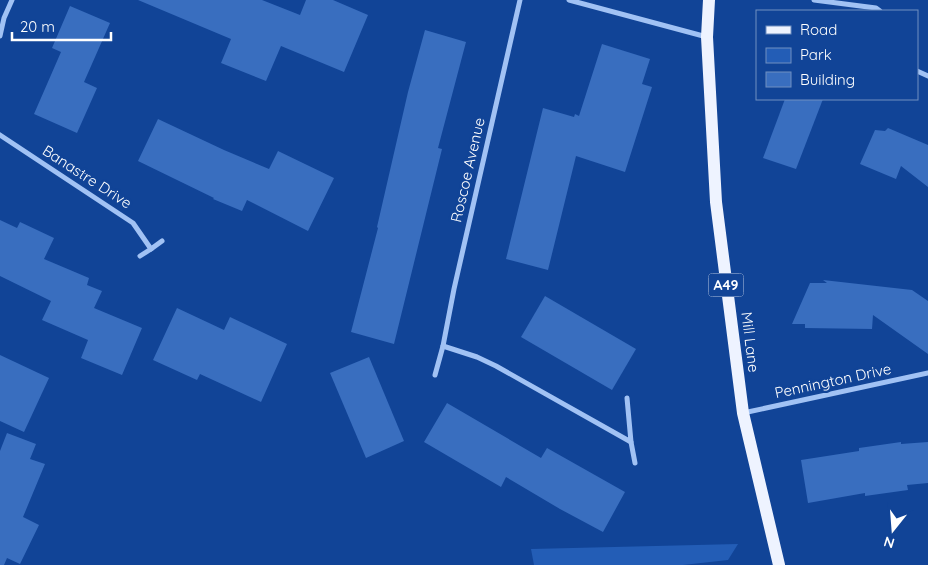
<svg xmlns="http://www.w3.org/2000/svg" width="928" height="565" font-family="Quicksand,sans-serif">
<rect width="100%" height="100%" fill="#114497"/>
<polygon fill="#235db6" points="738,544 728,560 683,565 534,565 531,549"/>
<g fill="#396ebf">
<polygon points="138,0 262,0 300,15 306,0 333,0 368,15 344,72 281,46 266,81 221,63 231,39"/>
<polygon points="70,6 110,23 84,82 97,88 77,133 34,114 61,52 52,48"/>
<polygon points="425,30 466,42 438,148 442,149 394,344 351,332 378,228 377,227 408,92"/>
<polygon points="602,44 650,59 642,84 652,87 625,172 576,156 548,270 506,259 543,108 574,117 575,114 579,116"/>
<polygon points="785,99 823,99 796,169 763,158"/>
<polygon points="158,119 224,150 269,169 278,151 334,178 308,231 247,200 242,211 213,199 214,198 138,161"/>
<polygon points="888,128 928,145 928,187 901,166 896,179 860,164 875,130 885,131"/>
<polygon points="0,220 17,228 20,222 54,238 44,259 89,278 87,285 102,291 94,308 142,328 122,375 81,358 88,340 42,320 51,301 0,276"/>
<polygon points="823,280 912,290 928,301 928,354 873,315 872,329 805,328 805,324 792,324 810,283 827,283"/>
<polygon points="545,296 636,349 612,390 521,337"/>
<polygon points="177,308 224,330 230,317 287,344 261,402 200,374 197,380 153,360"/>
<polygon points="0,355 49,378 24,432 0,421"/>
<polygon points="369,357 404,441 366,458 330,373"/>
<polygon points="447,403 541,458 547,448 625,492 603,532 560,509 506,477 501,487 424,442"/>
<polygon points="7,433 36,444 30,459 45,464 23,517 39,525 20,564 7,558 4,565 0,565 0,451"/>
<polygon points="901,442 901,444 928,442 928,483 907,485 908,490 865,496 865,493 808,503 801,460 859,451 859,448"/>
</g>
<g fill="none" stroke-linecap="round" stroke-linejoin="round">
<g stroke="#a1c2f4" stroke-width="5">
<polyline points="520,0 454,289 443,346 477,357 496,366 631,442 627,398"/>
<polyline points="569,0 707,37"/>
<polyline points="814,0 876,8 880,11"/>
<polyline points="0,36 4,18 12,0"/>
<polyline points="917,71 928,76"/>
<polyline points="0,135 133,223 151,249 162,241"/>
<polyline points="140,256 151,249"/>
<polyline points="435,375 443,346"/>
<polyline points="743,413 928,373"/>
<polyline points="631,442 635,463"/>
</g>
<polyline stroke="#eef3ff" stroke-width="12" points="709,0 707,37 716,202 743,413 779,565"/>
</g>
<g text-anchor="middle" stroke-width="5" stroke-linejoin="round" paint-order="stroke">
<rect fill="#114497" stroke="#b8c7e0" stroke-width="1" x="708.5" y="273.5" width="35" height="23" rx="4"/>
<g font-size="14" font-weight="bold" fill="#fff">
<text x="726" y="290">A49</text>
</g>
<g font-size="15" fill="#fff" stroke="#114497">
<text transform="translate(468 170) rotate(-77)" y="5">Roscoe Avenue</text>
<text transform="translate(87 177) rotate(33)" y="5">Banastre Drive</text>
<text transform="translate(750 342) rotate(83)" y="5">Mill Lane</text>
<text transform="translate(833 381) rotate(-12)" y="5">Pennington Drive</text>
</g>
</g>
<rect x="756" y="10" width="162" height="90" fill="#114497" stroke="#708fc1"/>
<rect x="766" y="26" width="25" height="8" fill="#eef3ff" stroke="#708fc1"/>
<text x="800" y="35" font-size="15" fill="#ffffff">Road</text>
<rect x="766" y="48" width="25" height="15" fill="#235db6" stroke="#708fc1"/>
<text x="800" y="60" font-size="15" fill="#ffffff">Park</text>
<rect x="766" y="72" width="25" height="15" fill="#396ebf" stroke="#708fc1"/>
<text x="800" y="85" font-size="15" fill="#ffffff">Building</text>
<g transform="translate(893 530) rotate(197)" stroke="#114497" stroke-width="4" paint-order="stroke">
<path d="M0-4L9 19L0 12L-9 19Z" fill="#ffffff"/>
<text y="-8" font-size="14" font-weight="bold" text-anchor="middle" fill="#ffffff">N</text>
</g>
<path d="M12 32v8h99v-8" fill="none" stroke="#ffffff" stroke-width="2.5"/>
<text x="20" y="32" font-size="15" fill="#ffffff" stroke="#114497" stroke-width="4" paint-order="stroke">20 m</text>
</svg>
